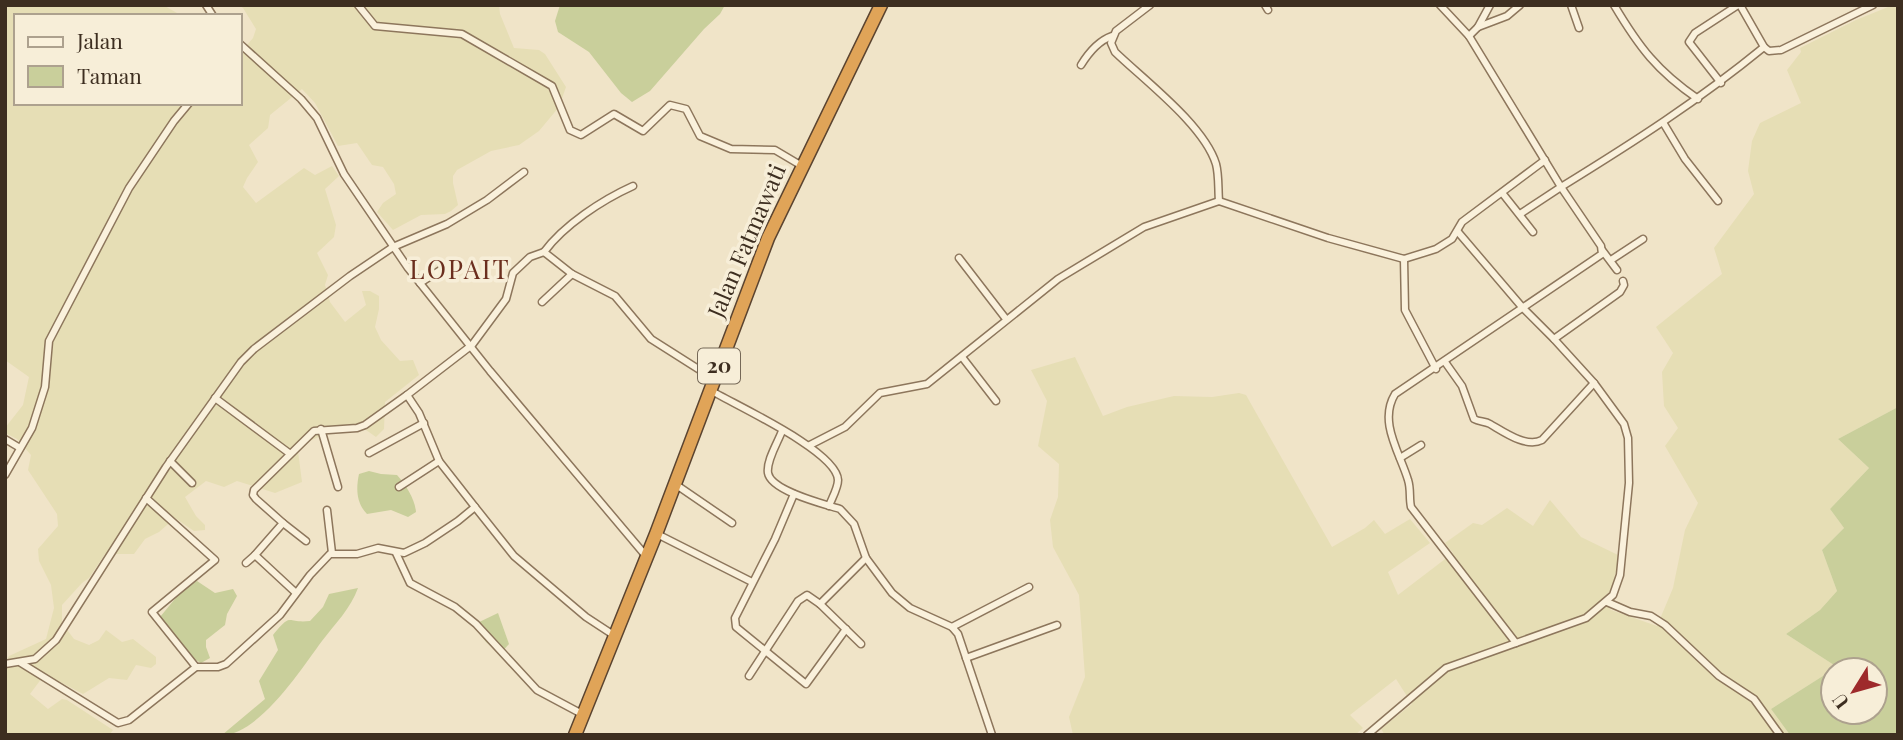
<svg xmlns="http://www.w3.org/2000/svg" width="1903" height="740" font-family="'Playfair Display',serif">
<rect width="100%" height="100%" fill="#f0e4c8"/>
<g fill="#e6deb5">
<polygon points="5,5 163,5 177,13 197,13 199,16 16,16 16,103 240,103 240,53 253,38 256,29 243,8 238,5 499,5 500,14 514,48 539,50 545,54 566,87 559,107 539,131 519,145 491,151 457,170 453,176 453,183 458,205 451,211 445,214 421,215 393,230 377,212 383,203 396,194 394,184 383,167 372,165 357,143 338,146 315,103 302,89 270,115 268,128 249,145 258,162 247,178 243,187 256,203 304,168 315,175 332,166 339,176 325,189 336,225 334,237 317,253 328,275 325,285 330,302 345,322 366,305 362,291 370,291 379,296 379,309 375,327 381,340 400,361 413,360 419,375 385,402 384,429 376,437 366,430 335,430 307,442 298,451 302,482 275,493 237,481 224,487 206,481 185,497 196,516 205,525 205,530 194,531 175,518 159,532 145,539 134,554 105,554 89,578 82,583 62,605 62,623 74,639 89,645 99,640 106,630 122,642 133,639 156,657 156,664 151,668 136,665 127,680 109,678 83,694 45,674 30,694 48,709 62,699 67,700 113,730 109,735 5,735 5,663 9,656 46,639 54,608 51,585 39,561 38,549 58,526 57,514 28,470 31,455 17,439 5,433 5,428 23,405 29,377 5,360"/>
<polygon points="1893,5 1898,5 1898,407 1838,439 1869,468 1830,509 1844,528 1822,550 1837,591 1820,610 1786,634 1837,667 1771,709 1790,735 1385,735 1381,729 1412,704 1396,679 1350,715 1363,728 1355,735 1073,735 1069,717 1085,677 1079,595 1053,547 1050,520 1058,497 1059,464 1038,446 1047,401 1031,370 1075,357 1103,416 1127,407 1174,396 1212,397 1239,393 1246,395 1332,547 1365,528 1374,520 1385,534 1410,519 1430,543 1388,572 1398,595 1453,553 1445,543 1473,523 1482,525 1507,508 1533,526 1550,500 1581,537 1620,556 1611,590 1602,599 1611,610 1657,626 1673,588 1685,530 1698,503 1665,446 1678,428 1664,406 1662,372 1673,353 1656,327 1722,274 1714,248 1754,194 1748,171 1752,141 1760,123 1801,103 1787,70 1801,52 1800,48 1856,20"/>
</g>
<g fill="#c9cf9b" fill-rule="evenodd">
<polygon points="560,5 725,5 720,14 704,29 650,91 632,102 621,93 589,52 558,32 555,21"/>
<path d="M1898,407v328h-108l-19,-26 66,-42 -51,-33 34,-24 17,-19 -15,-41 22,-22 -14,-19 39,-41 -31,-29zM1875,670v42h-42v-42z"/>
<path d="M369,471l12,3 16,1c9,10 18,24 19,37l-8,5 -17,-7 -24,4c-11,-11 -11,-26 -8,-40z"/>
<polygon points="197,581 215,593 233,589 237,596 227,614 225,625 206,640 206,647 210,658 201,663 194,659 160,617 184,588"/>
<path d="M358,588c-7,20 -23,36 -36,53 -20,27 -63,94 -100,94l43,-36 -6,-18 19,-31 -5,-15c20,-24 13,-11 37,-14l13,-14 6,-13z"/>
<polygon points="498,613 509,644 500,654 486,642 473,625"/>
</g>
<g fill="none" stroke-linecap="round" stroke-linejoin="round">
<g stroke="#8d765c" stroke-width="9">
<g id="street">
<polyline points="206,5 213,16"/>
<polyline points="358,5 375,26 462,34 552,86 570,130 581,135 614,114 643,131 670,105 686,109 700,136 731,149 775,150 802,166"/>
<path d="M1150,5l-34,26 -5,12 4,9c29,28 89,73 101,112 3,11 2,25 3,37"/>
<polyline points="1265,5 1268,10"/>
<path d="M1440,5l29,31 92,151c73,-45 137,-86 203,-140l-24,-42"/>
<polyline points="1571,5 1579,28"/>
<path d="M1614,5c25,42 43,66 84,94"/>
<polyline points="1478,27 1507,16 1520,5"/>
<polyline points="1469,36 1478,27 1490,5"/>
<polyline points="240,44 301,99 317,118 344,174 408,268 490,371 646,556"/>
<polyline points="1764,47 1769,51 1781,50 1873,5"/>
<path d="M1081,65c8,-13 17,-24 31,-29"/>
<polyline points="1721,83 1689,42 1695,33 1738,5"/>
<polyline points="1664,124 1685,159 1718,201"/>
<polyline points="1503,194 1533,232"/>
<polyline points="1602,250 1617,270"/>
<path d="M544,252c20,-27 58,-52 89,-66"/>
<polyline points="959,258 1006,319"/>
<polyline points="1404,259 1405,310 1436,369"/>
<polyline points="1611,260 1643,239"/>
<polyline points="420,283 453,262"/>
<polyline points="542,302 572,274"/>
<polyline points="1554,339 1620,292 1624,285 1623,281"/>
<polyline points="962,357 996,401"/>
<path d="M1445,362l17,24 12,33c5,3 11,2 16,5 14,8 36,24 52,16l52,-57"/>
<path d="M710,390c25,15 127,61 128,90 0,8 -6,18 -9,26"/>
<polyline points="215,398 289,453"/>
<polyline points="321,429 338,487"/>
<path d="M782,431c-4,11 -16,30 -14,42 3,18 56,31 72,36l14,15 12,34 26,35 18,15 42,19 6,7 34,101"/>
<polyline points="5,439 20,448"/>
<polyline points="810,445 845,427 880,393 927,384 1058,279 1144,227 1219,201 1328,238 1404,259 1436,249 1452,239 1462,222 1545,160"/>
<polyline points="369,453 424,423"/>
<polyline points="1400,458 1421,445"/>
<polyline points="170,461 192,483"/>
<polyline points="5,475 32,428 45,387 49,341 129,188 174,121 189,103"/>
<polyline points="675,484 732,523"/>
<polyline points="399,487 439,461"/>
<polyline points="794,494 775,539 735,618 736,627 806,684 846,629"/>
<polyline points="146,498 215,560 152,612 196,667"/>
<polyline points="475,507 439,461 419,413 407,395 472,345 506,299 513,273 530,257 544,252 572,274 615,296 651,339 714,379"/>
<polyline points="327,510 332,553"/>
<polyline points="283,523 306,541"/>
<polyline points="657,534 752,582"/>
<polyline points="396,553 410,583 455,607 476,624 537,690 582,714"/>
<polyline points="246,563 255,555"/>
<polyline points="296,593 255,555 283,523 256,499 253,495 254,490 314,431 357,428 365,425 407,395"/>
<polyline points="1607,602 1630,612 1651,616 1665,625 1719,676 1754,699 1780,735"/>
<polyline points="820,604 866,558"/>
<polyline points="952,627 1029,587"/>
<path d="M1516,643l-105,-136c-2,-9 0,-18 -3,-27 -8,-27 -30,-58 -13,-86l207,-140 -1,-8 -40,-59 -41,27"/>
<polyline points="966,658 1057,625"/>
<polyline points="21,663 118,723 129,720 196,667 218,667 226,664 280,615 310,575 330,554 357,554 378,548 404,553 425,543 458,521 475,507 514,556 586,617 615,636"/>
<polyline points="5,664 35,659 56,640 166,467 241,362 254,349 350,276 393,247 447,224 487,200 524,172"/>
<polyline points="749,676 798,601 807,595 820,604 861,644"/>
<polyline points="1367,735 1446,668 1586,618 1613,595 1620,575 1629,483 1628,438 1624,424 1594,383 1554,339 1522,307 1458,232"/>
</g>
</g>
<g stroke="#5b4430" stroke-width="15">
<polyline id="highway" points="575,735 656,534 768,238 881,5"/>
</g>
<use href="#street" stroke="#faf1dc" stroke-width="6"/>
<use href="#highway" stroke="#e0a458" stroke-width="12"/>
</g>
<g text-anchor="middle" stroke-width="7" stroke-linejoin="round" paint-order="stroke">
<rect fill="#f7eed8" stroke="#756857" stroke-width="2" x="698" y="348.5" width="42" height="35" rx="5"/>
<g font-size="21" font-weight="bold" fill="#3d2e20">
<text x="719" y="373">20</text>
</g>
<g font-size="23" fill="#3d2e20" stroke="#f7eed8">
<text transform="translate(747 241) rotate(-67)" y="8">Jalan Fatmawati</text>
</g>
<g font-size="26" letter-spacing="2" fill="#6b2e1e" stroke="#f7eed8">
<text x="460" y="279">LOPAIT</text>
</g>
</g>
<rect width="1903" height="740" fill="none" stroke="#3d2e20" stroke-width="14"/>
<rect x="14" y="14" width="228" height="91" fill="#f7eed8" stroke="#ada18e" stroke-width="2"/>
<rect x="28" y="37" width="35" height="10" fill="#faf1dc" stroke="#ada18e" stroke-width="2"/>
<text x="77" y="49" font-size="21" fill="#3d2e20">Jalan</text>
<rect x="28" y="66" width="35" height="21" fill="#c9cf9b" stroke="#ada18e" stroke-width="2"/>
<text x="77" y="84" font-size="21" fill="#3d2e20">Taman</text>
<g transform="translate(1854 691) rotate(233)"><circle r="33" fill="#f7eed8" stroke="#ada18e" stroke-width="2"/>
<path d="M0-5L12 26L0 18L-12 26Z" fill="#9e2a2b"/>
<text y="-10" font-size="19" font-weight="bold" text-anchor="middle" fill="#3d2e20">U</text>
</g>
</svg>
